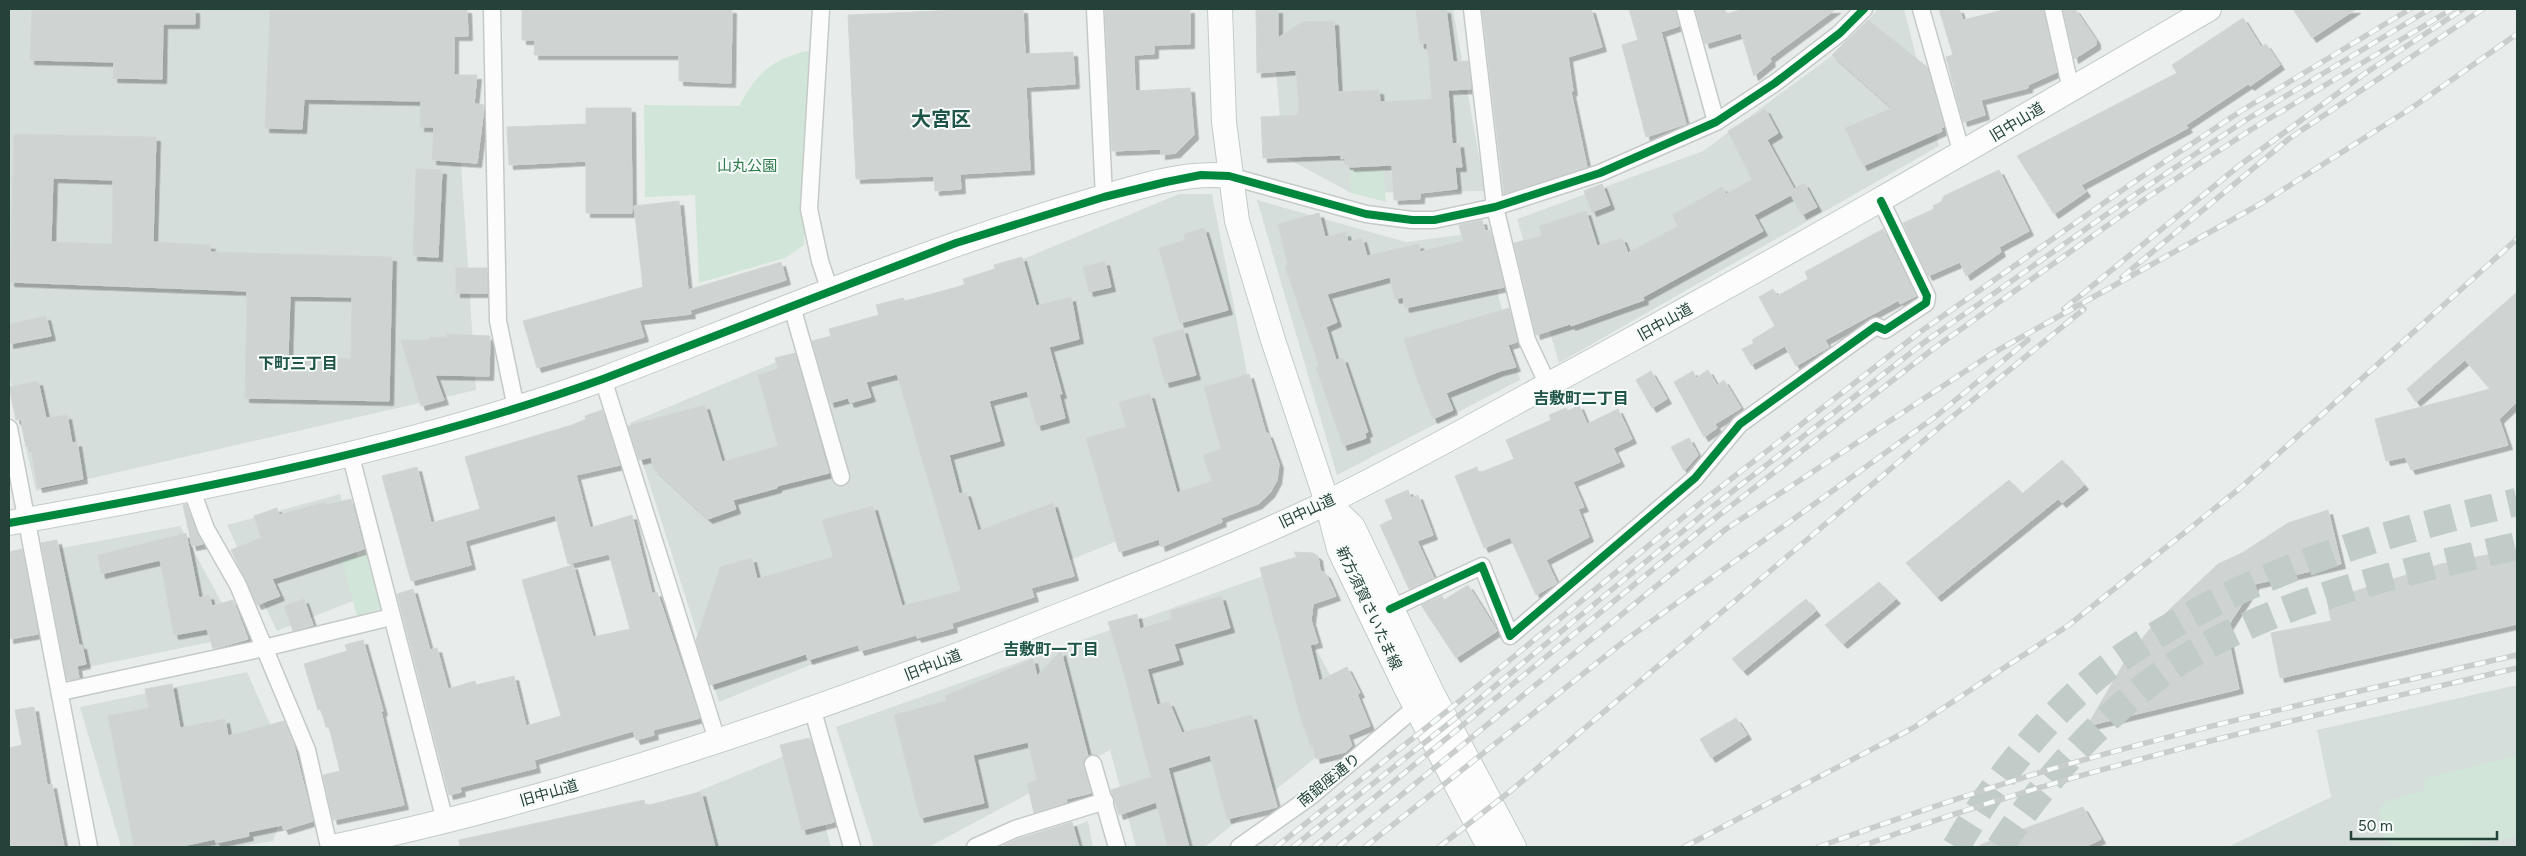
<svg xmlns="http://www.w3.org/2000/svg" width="2526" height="856" font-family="Figtree,'Noto Sans JP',sans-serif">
<defs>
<filter id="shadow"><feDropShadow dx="4.5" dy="4.5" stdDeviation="0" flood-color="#0004"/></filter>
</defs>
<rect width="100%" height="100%" fill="#e8edeb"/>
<g fill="#d6dedb">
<polygon points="9,9 451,9 476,390 36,491 9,376"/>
<polygon points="1271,9 1453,9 1485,191 1351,193 1283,156"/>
<polygon points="1878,9 1904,9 1939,146 1559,363 1517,219 1703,151 1845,46"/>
<polygon points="1179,194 1212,194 1268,480 719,702 630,423"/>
<polygon points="1257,200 1406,242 1482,232 1520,380 1337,475"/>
<polygon points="340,494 368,595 277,631 227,525"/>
<polygon points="180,526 240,636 74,670 56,549"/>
<polygon points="1274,572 1357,724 1205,847 1136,847 1110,750 929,847 874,847 836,727"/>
<polygon points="247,672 294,778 273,841 235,847 121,847 80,707"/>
<polygon points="2517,685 2517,847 2228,847 2331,797 2317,730"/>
<polygon points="804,748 831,847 496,847 694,793"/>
<polygon points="1088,821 1093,847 1020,847"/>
</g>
<g fill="#d1e6d8">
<path d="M811,50l-7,195 -19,13 -86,25 -4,-88 -50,2 -1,-92 95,1c19,-35 33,-47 72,-56z"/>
<polygon points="1350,170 1383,170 1386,202 1351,193"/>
<polygon points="369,553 384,608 357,616 342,561"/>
<path d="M2517,756v80c-34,7 -101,20 -132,4l-6,-29 6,-9 39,-12 1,-12z"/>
</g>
<g fill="#cfd4d2" stroke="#d1d6d4" fill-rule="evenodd" filter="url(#shadow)">
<polygon points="32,9 195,9 195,24 163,24 162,79 113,78 114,62 30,60"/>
<polygon points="270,9 467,9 468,36 454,36 454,75 477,75 474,104 484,105 484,107 477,163 432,160 434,127 420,127 421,101 304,99 302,129 265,128"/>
<polygon points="522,9 732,9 731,83 679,81 679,55 534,55 535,40 522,40"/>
<polygon points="980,9 1023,9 1025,54 1073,52 1075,84 1026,87 1030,170 960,174 961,189 935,191 934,176 856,179 848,15"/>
<polygon points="1105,9 1190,9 1190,44 1154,45 1154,54 1134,55 1135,91 1190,88 1194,135 1176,153 1161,155 1161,149 1112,151"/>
<polygon points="1256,9 1278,9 1278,38 1302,22 1334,21 1338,92 1379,90 1380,102 1432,99 1427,43 1420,44 1416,9 1446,9 1453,62 1468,61 1471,89 1448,90 1452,144 1459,143 1462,167 1455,167 1457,189 1420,193 1420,199 1394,200 1392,165 1350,167 1349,165 1346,165 1345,158 1341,159 1341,155 1263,158 1261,117 1298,115 1299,104 1296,70 1257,73"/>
<polygon points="1482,9 1591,9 1602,47 1568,57 1573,91 1571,92 1587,167 1504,194"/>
<polygon points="1629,9 1675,9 1679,26 1661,32 1686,124 1646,137 1622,45 1638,40"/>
<polygon points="1695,9 1724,9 1727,14 1743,9 1836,9 1770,58 1771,62 1754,76 1741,33 1705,44"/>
<polygon points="1939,9 1959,9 1963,20 2007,9 2043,9 2057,72 2028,85 2028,88 1981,100 1985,115 1963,122 1946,57 1953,55"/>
<polygon points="2063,9 2075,9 2096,40 2096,45 2074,59"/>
<polygon points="2293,9 2356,9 2312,38"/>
<polygon points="2243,18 2261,47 2266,44 2280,65 2250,86 2248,84 2186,125 2188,128 2081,185 2086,192 2054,214 2017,156 2177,73 2172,65"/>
<polygon points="1868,20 1927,67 1944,127 1941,128 1942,131 1863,166 1845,128 1892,108 1832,55"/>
<polygon points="586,108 631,108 632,213 586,213 586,161 509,165 507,127 586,124"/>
<polygon points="1765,109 1778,133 1767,140 1794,189 1804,183 1817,207 1802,215 1791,195 1754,215 1763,231 1643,297 1644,300 1571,326 1570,324 1536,335 1514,243 1542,236 1539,226 1586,211 1597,246 1622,238 1628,253 1678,226 1672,215 1722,187 1726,194 1752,180 1728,131"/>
<path d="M14,134l142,3 -3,105 58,3 -1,7 182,5 -3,144 -144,-3 2,-107 -237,-9zM53,178l60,2 -1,64 -61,-2zM290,296l62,1 -1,62 -63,-1z"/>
<polygon points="416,169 442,170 438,257 413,256"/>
<polygon points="1999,170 2029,231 1999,247 2001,252 1966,276 1960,262 1928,276 1903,223 1934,209 1933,206 1941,202 1944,196"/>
<polygon points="1602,184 1610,205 1592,212 1584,191"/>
<polygon points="679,201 688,290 781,262 786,280 690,310 691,314 639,320 644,337 537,368 523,321 643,287 634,206"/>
<polygon points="1319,213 1325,237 1346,232 1348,242 1362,238 1367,256 1419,244 1420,252 1463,241 1459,225 1482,220 1485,231 1490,230 1504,287 1405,308 1403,297 1395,299 1390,277 1327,294 1337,322 1326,327 1336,360 1343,358 1368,432 1365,433 1366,438 1343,446 1316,367 1319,366 1285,266 1288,265 1278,224"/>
<polygon points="1204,228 1228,310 1180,323 1159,248 1185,240 1184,234"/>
<polygon points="1883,229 1916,296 1900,304 1899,300 1825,340 1829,347 1796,366 1785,346 1751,365 1742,349 1754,343 1752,340 1775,326 1759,297 1773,289 1777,296 1808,279 1805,272"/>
<polygon points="1022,257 1036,306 1071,297 1079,339 1049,347 1062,394 1059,394 1065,418 1037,426 1027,391 989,401 1000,441 949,455 959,494 966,492 978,531 1053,503 1074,576 1031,588 1034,597 952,623 953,628 917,638 916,635 860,651 858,645 808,660 806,654 710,685 696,641 720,567 752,558 757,579 833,557 822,520 873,506 902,606 961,591 897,374 866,382 871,397 850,403 848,398 830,403 812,341 831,336 829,329 879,315 876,305 903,298 905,301 965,285 963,279 995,269 994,265"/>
<polygon points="1105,261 1111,287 1089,292 1083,267"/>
<rect x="456" y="268" width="31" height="25"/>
<polygon points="2517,292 2517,402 2499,419 2508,445 2411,470 2405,457 2386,461 2375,419 2490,389 2465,360 2416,402 2407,389"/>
<polygon points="1509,308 1517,342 1508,345 1516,367 1500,371 1446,393 1453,410 1433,419 1417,379 1404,339"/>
<polygon points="46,316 51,336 9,344 9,324"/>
<polygon points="1183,329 1196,375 1165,383 1153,338"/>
<polygon points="447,334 490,336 489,376 435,375 444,400 421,406 401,340 429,340 430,337 447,338"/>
<polygon points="795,353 829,473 777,486 777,488 733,500 736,509 708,519 654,469 651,457 639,460 628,426 705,405 722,462 778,446 758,375 778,369 775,358"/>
<polygon points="1708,370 1717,385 1724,380 1741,408 1715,424 1717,428 1704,437 1674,382 1693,371 1696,378"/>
<polygon points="1651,371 1667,399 1652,408 1636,380"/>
<polygon points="1249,374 1266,434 1268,433 1279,464 1277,480 1270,493 1258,504 1221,518 1222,522 1161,547 1159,539 1119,552 1086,438 1126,427 1119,402 1150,394 1177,493 1212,481 1203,455 1221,449 1204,387"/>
<polygon points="38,381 46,418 67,415 72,443 77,442 83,479 38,488 30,446 26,447 21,419 16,420 9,387"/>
<polygon points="1579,405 1587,424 1618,409 1632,439 1613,448 1620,462 1573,482 1584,507 1578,509 1589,537 1546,560 1557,583 1536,595 1510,537 1484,548 1455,476 1477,467 1479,473 1514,459 1506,440 1551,420 1549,415 1566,408 1568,411"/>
<polygon points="602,410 620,465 576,475 590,528 632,515 652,594 657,592 700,718 653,730 654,735 636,740 633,731 534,760 536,768 460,787 461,792 449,795 397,594 413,589 430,650 437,648 448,689 475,681 476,685 514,676 526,726 561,716 522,580 573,565 593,637 630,629 609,554 568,564 555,515 465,541 471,565 411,581 382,476 417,467 431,523 480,509 465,457 572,425 586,419 585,416"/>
<polygon points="1689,438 1698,455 1684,471 1671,447"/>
<polygon points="2062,460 2084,485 2062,503 2058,499 1937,597 1906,563 2009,480 2022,494"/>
<polygon points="1408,490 1411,498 1418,495 1433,535 1417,541 1434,578 1409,589 1380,525 1393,519 1385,500"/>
<polygon points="351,499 364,549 272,579 280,596 257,605 231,550 261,538 254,516 277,508 279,515 325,502 326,505"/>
<polygon points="186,504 197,533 203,544 192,546 183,505"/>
<polygon points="2328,510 2341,564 2255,584 2226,629 2239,689 2087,726 2128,656 2153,625 2218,564 2242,553 2288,523"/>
<polygon points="186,533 199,598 209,595 212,606 233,600 248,639 213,649 207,629 174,635 160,560 101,574 98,555"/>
<polygon points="57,540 79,645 82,645 86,664 77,666 79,678 67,680 41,543"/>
<polygon points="22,549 38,634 9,639 9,552"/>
<polygon points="2517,549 2517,624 2280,678 2271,633 2331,621 2327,600 2441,564"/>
<polygon points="1294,552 1313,553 1318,556 1320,570 1326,574 1336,596 1313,604 1311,620 1318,643 1310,645 1319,681 1347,667 1360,693 1357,694 1370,726 1348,735 1352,746 1345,752 1316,759 1313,747 1311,747 1304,726 1303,726 1260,568 1297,557"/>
<polygon points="1879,582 1896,599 1843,644 1825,625"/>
<polygon points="1468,585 1497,631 1456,658 1421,605 1442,596 1444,600"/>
<polygon points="1221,596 1230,628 1174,644 1179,660 1147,669 1157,705 1169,702 1182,733 1252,715 1277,807 1227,819 1210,755 1168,768 1189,847 1168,847 1156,802 1119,815 1111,790 1151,777 1123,670 1108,622 1137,614 1140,629 1172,619 1170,611"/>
<polygon points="304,599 313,625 293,631 284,606"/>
<polygon points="1806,599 1816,611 1743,671 1732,659"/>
<polygon points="363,640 383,711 381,712 404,805 333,820 323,775 340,771 329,727 326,727 321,709 318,710 304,664 347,651 345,645"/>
<polygon points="1061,651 1088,756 1083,761 1083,766 1091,793 1066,799 1067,802 1034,813 1027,783 1037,780 1028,742 973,755 984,803 920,818 894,715 947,701 945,696 1033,659 1037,676"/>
<polygon points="172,684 180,728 225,719 228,736 284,721 293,742 313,821 284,830 282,825 248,832 249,836 216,843 215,839 178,847 134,847 108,716 149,708 145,689"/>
<polygon points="34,707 47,785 52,784 64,847 9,847 9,748 22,745 15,710"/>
<polygon points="1736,718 1747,735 1711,758 1700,739"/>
<polygon points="810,738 834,822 802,830 780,745"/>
<polygon points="701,792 715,847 460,847 459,840 644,800 645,806"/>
<polygon points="2083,807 2101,839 2085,847 1980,847 1980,845"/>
<polygon points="1072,822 1079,847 1005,847 1004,845 1018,839"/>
</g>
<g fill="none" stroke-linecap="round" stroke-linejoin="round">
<g stroke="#c1cbc8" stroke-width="28" stroke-dasharray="28 14" stroke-linecap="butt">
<path d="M1956,847c34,-59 76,-113 127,-159 26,-24 56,-43 87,-61 108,-64 226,-97 347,-125"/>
<path d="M2000,847c48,-74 125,-157 204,-200 96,-52 207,-77 313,-101"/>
</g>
<g stroke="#c5cac8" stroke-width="19">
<g id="street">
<polyline points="492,9 498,321 516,408"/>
<polyline points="821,9 809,209 820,261 830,291"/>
<polyline points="1095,9 1104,197"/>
<polyline points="1472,9 1495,207 1527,340 1548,385"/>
<polyline points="1685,9 1716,122"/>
<polyline points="1921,9 1962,154"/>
<polyline points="2053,9 2071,90"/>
<polyline points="1229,176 1366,214 1412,220 1434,220 1495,207 1600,173 1716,122 1775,83 1840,33 1864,9"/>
<polyline points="792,307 841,477"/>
<polyline points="603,379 717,740"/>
<polyline points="9,428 89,847"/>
<polyline points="350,453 445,821"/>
<polyline points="191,488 206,529 238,585 307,750 329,847"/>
<polyline points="1390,609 1482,566 1510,636 1695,478 1740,424 1876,326 1885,330 1926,303 1927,296 1881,201"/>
<polyline points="61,692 264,648 391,617"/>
<polyline points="812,708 852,847"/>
<polyline points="1093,764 1117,847"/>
<polyline points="975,847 1015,829 1105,801"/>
<polyline points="1239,847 1310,797 1416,707"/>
</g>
</g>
<g stroke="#c3cbc8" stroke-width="26">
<g id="secondary">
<polyline points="1220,9 1224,122 1237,221 1273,340 1327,502 1339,549 1406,688 1489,847"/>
<polyline points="1327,502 1353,527 1432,693 1514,847"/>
<path d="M9,523c200,-35 403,-75 594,-144 154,-59 306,-123 464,-171 49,-14 111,-38 162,-32"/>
<path d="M333,847c54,-12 108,-24 161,-39 184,-49 364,-113 541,-183 96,-38 193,-75 287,-120 74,-36 147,-77 220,-117 225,-121 446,-250 667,-379"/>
</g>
</g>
<use href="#street" stroke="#fcfcfc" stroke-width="16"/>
<use href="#secondary" stroke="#fcfcfc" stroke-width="24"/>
<g stroke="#c9cdcc" stroke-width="5.5">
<g id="rail">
<polyline points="2122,277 2290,138 2483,9"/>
<polyline points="2064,309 2240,165 2364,74 2463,9"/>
<polyline points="1276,847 1461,700 1704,500 1920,332 2131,184 2241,111 2410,9"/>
<polyline points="1293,847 1467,709 1711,508 1926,341 2137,193 2246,120 2430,9"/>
<polyline points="1314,847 1718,516 1933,349 2142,201 2252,129 2452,9"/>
<polyline points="1338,847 1726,529 1993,353 2262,203 2413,107 2517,34"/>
<polyline points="1365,847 1627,639 1935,417 2028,340"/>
<polyline points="1439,847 1513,789 1941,426 2084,309"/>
<polyline points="1684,847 1913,728 2069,625 2239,489 2517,239"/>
<path d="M1818,847c81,-29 162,-57 244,-81 150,-43 303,-76 455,-111"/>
<path d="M1859,847c215,-79 436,-127 658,-179"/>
</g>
</g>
<use href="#rail" stroke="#f7fbf9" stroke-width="4" stroke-dasharray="11" stroke-linecap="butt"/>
<g stroke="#f7fbf9" stroke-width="11">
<g id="cycleway">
<path d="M9,523c200,-35 403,-75 594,-144l353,-136 148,-46 62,-15 35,-7 28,1 137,38 46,6h22l61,-13 105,-34 116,-51 59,-39 65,-50 24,-24"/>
<polyline points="1390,609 1482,566 1510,636 1695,478 1740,424 1876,326 1885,330 1926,303 1927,296 1881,201"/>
</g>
</g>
<use href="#cycleway" stroke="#00873e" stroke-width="8"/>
</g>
<g text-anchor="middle" stroke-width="4" stroke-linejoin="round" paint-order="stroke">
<g font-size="15" fill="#24423a" stroke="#f7fbf9">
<text transform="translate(2017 122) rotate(-31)" y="5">旧中山道</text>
<text transform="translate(1665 322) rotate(-29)" y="5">旧中山道</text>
<text transform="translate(1307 511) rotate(-25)" y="5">旧中山道</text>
<text transform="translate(1369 608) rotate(65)" y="5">新方須賀さいたま線</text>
<text transform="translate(933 665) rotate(-21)" y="5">旧中山道</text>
<text transform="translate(1329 780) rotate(-39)" y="5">南銀座通り</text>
<text transform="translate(549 793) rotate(-16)" y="5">旧中山道</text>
</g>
<g font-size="15" fill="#2d7a4b" stroke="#f7fbf9">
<text x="747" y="171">山丸公園</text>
</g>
<g font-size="16" font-weight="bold" fill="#1f5548" stroke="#f7fbf9">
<text x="298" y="369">下町三丁目</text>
<text x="1581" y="404">吉敷町二丁目</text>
<text x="1051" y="655">吉敷町一丁目</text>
</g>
<g font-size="20" font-weight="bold" fill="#1f5548" stroke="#f7fbf9">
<text x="941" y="126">大宮区</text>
</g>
</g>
<rect width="2526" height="856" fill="none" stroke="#24423a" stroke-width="20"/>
<path d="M2351 831v8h146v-8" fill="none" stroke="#24423a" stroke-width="2.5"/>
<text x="2358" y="831" font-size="15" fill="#24423a" stroke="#f7fbf9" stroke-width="4" paint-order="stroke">50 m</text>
</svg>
